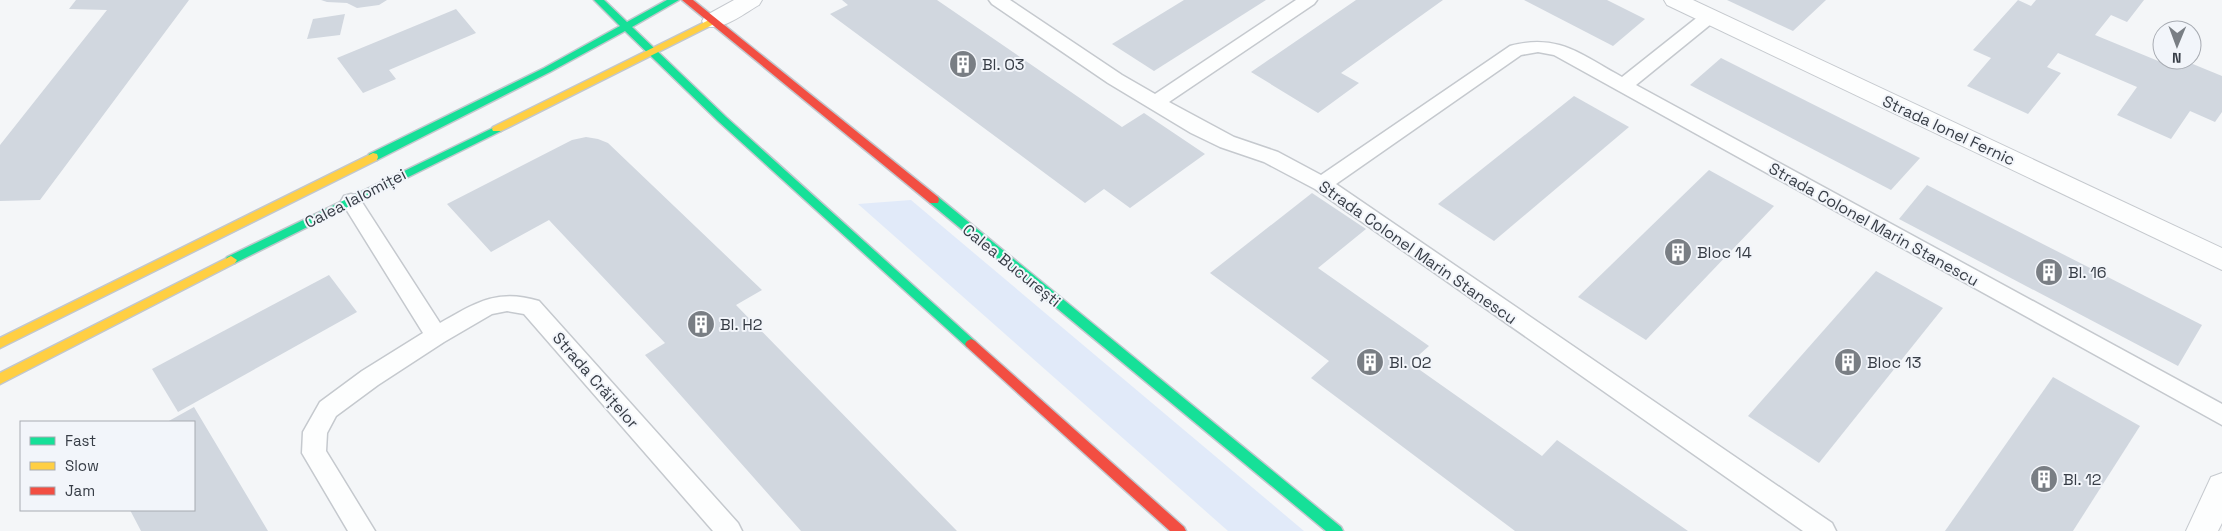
<svg xmlns="http://www.w3.org/2000/svg" width="2222" height="531" font-family="'Space Grotesk',sans-serif">
<rect width="100%" height="100%" fill="#f4f6f8"/>
<polygon fill="#e1eaf9" points="911,200 1304,531 1228,531 858,204"/>
<g fill="#d1d7df">
<polygon points="76,0 189,0 40,200 0,201 0,145 107,10 69,9"/>
<polygon points="321,0 387,0 379,5 357,8 347,3 327,2"/>
<polygon points="842,0 937,0 1122,127 1144,113 1205,154 1130,208 1104,189 1085,203 830,14 848,5"/>
<polygon points="1184,0 1266,0 1154,71 1112,44"/>
<polygon points="1356,0 1443,0 1341,73 1359,83 1318,113 1251,72"/>
<polygon points="1524,0 1607,0 1645,19 1613,46"/>
<polygon points="1727,0 1826,0 1793,31"/>
<polygon points="2018,0 2031,6 2036,0 2144,0 2127,22 2111,15 2095,35 2168,65 2172,60 2183,60 2222,76 2222,112 2215,122 2190,111 2171,139 2117,115 2137,87 2058,53 2047,67 2061,73 2028,114 1967,86 1991,58 1973,50"/>
<polygon points="456,9 476,33 389,70 396,79 363,93 337,58"/>
<polygon points="345,14 340,35 307,39 313,19"/>
<polygon points="1721,58 1920,158 1891,190 1690,85"/>
<polygon points="1574,96 1629,127 1494,241 1438,204"/>
<polygon points="586,137 598,139 608,143 762,290 736,305 957,531 801,531 645,355 665,343 549,220 491,252 447,204 572,140"/>
<polygon points="1709,170 1774,206 1646,340 1578,297"/>
<polygon points="1927,185 2202,325 2178,366 1899,219"/>
<polygon points="1312,193 1366,229 1318,268 1429,346 1410,363 1542,456 1557,440 1688,531 1515,531 1311,378 1329,361 1210,273"/>
<polygon points="1876,271 1943,308 1819,463 1748,416"/>
<polygon points="329,275 357,312 178,412 152,369"/>
<polygon points="2053,377 2140,426 2073,531 1945,531"/>
<polygon points="194,407 268,531 141,531 130,510 194,510 194,422 167,422"/>
</g>
<g fill="none" stroke-linecap="round" stroke-linejoin="round">
<g stroke="#c5c9ce" stroke-width="3">
<g id="lane">
<path d="M989,0h21l112,75 33,19 141,-94h21l-3,4 -145,98 65,35 44,15 43,23 189,-129c49,-13 71,9 112,31l82,-65 6,-1 6,1 3,4 -3,4 -80,65 586,319v21l-668,-370 -16,-3 -17,3 -185,129 496,339 4,8h-33l-488,-342 -51,-27 -44,-15 -29,-14 -83,-50 -116,-79z"/>
<path d="M351,194l7,2 82,127c35,-20 57,-35 99,-22l199,222 4,8h-29l-189,-217 -17,-3 -15,3 -48,28 -66,43 -42,31 -9,17 -1,18 49,80h-27l-46,-78 1,-21 17,-30 42,-31 61,-38 -82,-132 3,-5z"/>
</g>
</g>
<g stroke="#c5c9ce" stroke-width="2">
<g id="street">
<path d="M734,0h28l-3,5c-16,9 -36,26 -54,21l-3,-5 3,-5z"/>
<polygon points="1664,0 1693,0 2222,248 2222,270 1667,5"/>
<polygon points="2222,473 2222,523 2218,531 2186,531 2211,477"/>
</g>
</g>
<g stroke="#c2c7cd" stroke-width="3">
<g id="fast">
<polygon points="594,0 604,0 627,22 667,0 679,0 632,27 726,117 975,341 977,344 975,347 967,347 718,121 625,31 550,72 377,160 369,160 368,157 369,154 544,68 620,26"/>
<polygon points="497,126 501,127 502,129 501,131 235,263 231,264 225,260 227,257"/>
<polygon points="934,196 938,197 1341,527 1343,531 1326,531 930,203 929,200"/>
</g>
</g>
<g stroke="#c2c7cd" stroke-width="3">
<g id="slow">
<polygon points="713,18 716,19 716,23 501,131 493,131 492,129 493,127"/>
<polygon points="373,153 377,154 378,157 377,160 0,348 0,338"/>
<polygon points="231,256 237,260 235,263 0,384 0,373"/>
</g>
</g>
<g stroke="#c2c7cd" stroke-width="3">
<g id="jam">
<polygon points="682,0 693,0 938,197 939,200 938,203 930,203"/>
<polygon points="971,339 975,341 1184,527 1186,531 1170,531 967,347 965,344 967,341"/>
</g>
</g>
<use href="#lane" fill="#fdfefe" fill-rule="evenodd"/>
<use href="#street" fill="#fdfefe" fill-rule="evenodd"/>
<use href="#fast" fill="#16e098" fill-rule="evenodd"/>
<use href="#slow" fill="#ffcf43" fill-rule="evenodd"/>
<use href="#jam" fill="#f24e42" fill-rule="evenodd"/>
</g>
<defs>
<g id="building-disc" transform="scale(1.4375)"><circle r="9.5" fill="#797e84" stroke="#f2f5fa"/><path d="M-4-6H4V6H1V3H-1V6H-4ZM-2.5-4.3h1.7v1.8h-1.7ZM.8-4.3h1.7v1.8H.8ZM-2.5-1h1.7V.8h-1.7ZM.8-1h1.7V.8H.8Z" fill="#fff"/></g>
</defs>
<g fill-rule="evenodd">
<use href="#building-disc" x="963" y="64"/>
<use href="#building-disc" x="1678" y="252"/>
<use href="#building-disc" x="2049" y="272"/>
<use href="#building-disc" x="701" y="324"/>
<use href="#building-disc" x="1370" y="362"/>
<use href="#building-disc" x="1848" y="362"/>
<use href="#building-disc" x="2044" y="479"/>
</g>
<g text-anchor="middle" stroke-width="4" stroke-linejoin="round" paint-order="stroke">
<g font-size="16" fill="#373d46" stroke="#f2f5fa" text-anchor="start">
<text x="982" y="70">Bl. O3</text>
<text x="1697" y="258">Bloc 14</text>
<text x="2068" y="278">Bl. 16</text>
<text x="720" y="330">Bl. H2</text>
<text x="1389" y="368">Bl. O2</text>
<text x="1867" y="368">Bloc 13</text>
<text x="2063" y="485">Bl. 12</text>
</g>
<g font-size="16" fill="#373d46" stroke="#f2f5fa">
<text transform="translate(1949 130) rotate(25)" y="6">Strada Ionel Fernic</text>
<text transform="translate(355 198) rotate(-27)" y="6">Calea Ialomiței</text>
<text transform="translate(1874 224) rotate(29)" y="6">Strada Colonel Marin Stanescu</text>
<text transform="translate(1418 252) rotate(35)" y="6">Strada Colonel Marin Stanescu</text>
<text transform="translate(1012 265) rotate(39)" y="6">Calea București</text>
<text transform="translate(596 380) rotate(49)" y="6">Strada Crăițelor</text>
</g>
</g>
<rect x="20" y="421" width="175" height="90" fill="#f2f5fa" stroke="#a7abb2"/>
<rect x="30" y="437" width="25" height="8" fill="#16e098" stroke="#a7abb2"/>
<text x="65" y="446" font-size="15" fill="#373d46">Fast</text>
<rect x="30" y="462" width="25" height="8" fill="#ffcf43" stroke="#a7abb2"/>
<text x="65" y="471" font-size="15" fill="#373d46">Slow</text>
<rect x="30" y="487" width="25" height="8" fill="#f24e42" stroke="#a7abb2"/>
<text x="65" y="496" font-size="15" fill="#373d46">Jam</text>
<g transform="translate(2177 45) rotate(181)"><circle r="24" fill="#f2f5fa" stroke="#a7abb2"/>
<path d="M0-4L9 19L0 12L-9 19Z" fill="#797e84"/>
<text y="-8" font-size="14" font-weight="bold" text-anchor="middle" fill="#373d46">N</text>
</g>
</svg>
